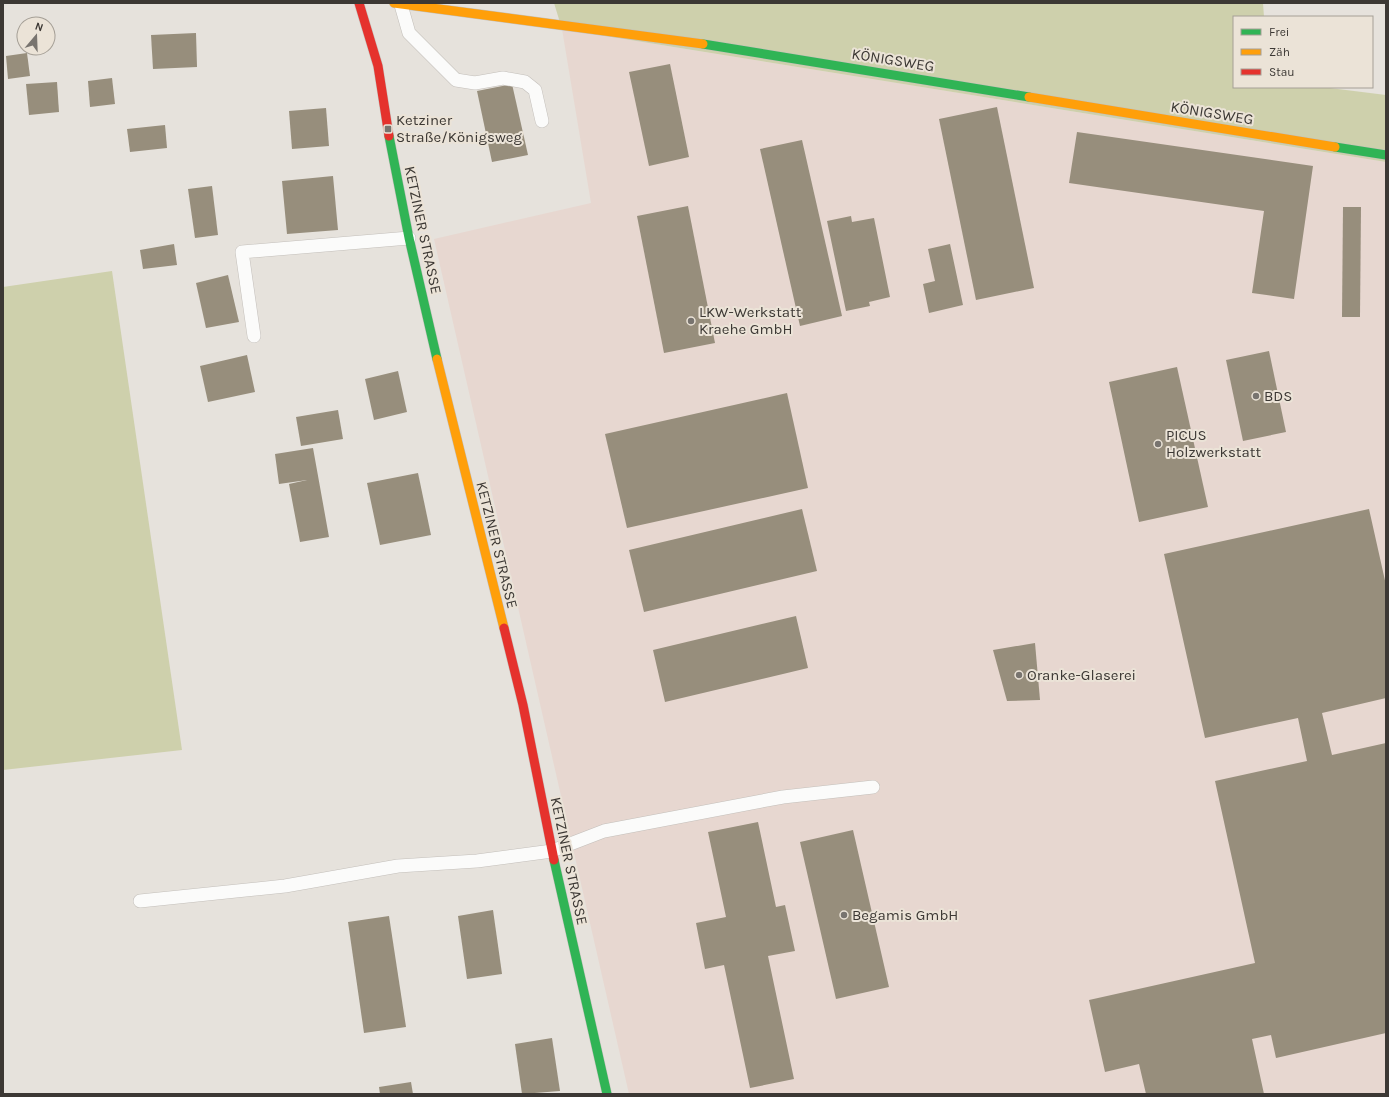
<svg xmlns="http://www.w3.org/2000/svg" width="1389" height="1097" font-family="Karla,sans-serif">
<rect width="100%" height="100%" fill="#e6e2dc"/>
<polygon fill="#e7d7d0" points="562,29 1386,162 1386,1094 629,1094 434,239 591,203"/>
<g fill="#ced0ac">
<polygon points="554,3 1263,3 1264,17 1234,17 1234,87 1322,87 1386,95 1386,162 562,29"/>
<polygon points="112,271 182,750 3,770 3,287"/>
</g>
<g fill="#978e7c">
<polygon points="196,33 197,67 153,69 151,35"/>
<polygon points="27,53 30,76 8,79 6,56"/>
<polygon points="670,64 689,157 649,166 629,72"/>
<polygon points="112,78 115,104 90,107 88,81"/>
<polygon points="57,82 59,112 29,115 26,84"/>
<polygon points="512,84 528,155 492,162 477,91"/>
<polygon points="997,107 1034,288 976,300 939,119"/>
<polygon points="326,108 329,146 292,149 289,111"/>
<polygon points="165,125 167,148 130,152 127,129"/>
<polygon points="1077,132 1313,166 1294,299 1252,293 1264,211 1069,183"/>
<polygon points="802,140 842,316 800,326 760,149"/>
<polygon points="333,176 338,230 287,234 282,181"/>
<polygon points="212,186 218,235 195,238 188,189"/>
<polygon points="688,206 715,343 664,353 637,216"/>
<polygon points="1343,207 1361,207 1360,317 1342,317"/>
<polygon points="851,216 852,222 874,218 890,297 869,302 870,306 846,311 827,221"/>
<polygon points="174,244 177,265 143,269 140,250"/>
<polygon points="950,244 963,305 929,313 923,284 935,281 928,249"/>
<polygon points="228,275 239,322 206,328 196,283"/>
<polygon points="1269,351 1286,432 1243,441 1226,360"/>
<polygon points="247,355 255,392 208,402 200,366"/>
<polygon points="1177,367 1208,507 1139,522 1109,382"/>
<polygon points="398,371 407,412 374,420 365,379"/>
<polygon points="787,393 808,488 627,528 605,434"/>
<polygon points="338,410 343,439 301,446 296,417"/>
<polygon points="313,448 329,537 300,542 289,484 307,480 279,484 275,454"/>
<polygon points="418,473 431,535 380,545 367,483"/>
<polygon points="802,509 817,571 644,612 629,550"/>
<polygon points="1369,509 1386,585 1386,698 1322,713 1332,755 1386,743 1386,1033 1276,1058 1271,1035 1252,1039 1264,1094 1146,1094 1139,1064 1105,1072 1089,1000 1255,963 1215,781 1307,761 1298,718 1205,738 1164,554"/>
<polygon points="796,616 808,668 665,702 653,650"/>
<polygon points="1035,643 1040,700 1007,701 993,650"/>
<polygon points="758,822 776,907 785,905 795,951 768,956 794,1079 750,1088 724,965 705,969 696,923 726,917 708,832"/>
<polygon points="853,830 889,987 836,999 800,842"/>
<polygon points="493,910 502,974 467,979 458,916"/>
<polygon points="389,916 406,1027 364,1033 348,922"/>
<polygon points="552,1038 560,1091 522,1094 515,1044"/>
<polygon points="411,1082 413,1094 380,1094 379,1087"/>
</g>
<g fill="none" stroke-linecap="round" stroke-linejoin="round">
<g stroke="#c3bfba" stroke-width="14">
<g id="lane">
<polyline points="401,5 409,33 456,80 475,83 503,78 525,82 535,90 542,121"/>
<polyline points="254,336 242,252 409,238"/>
<polyline points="140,901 285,886 398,866 477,861 552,851 604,831 783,797 873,787"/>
</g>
</g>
<g stroke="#c3bfba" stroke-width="10">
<g id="fast">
<polyline points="703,44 1029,97"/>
<polyline points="389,136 409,238 437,359"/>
<polyline points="1335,147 1386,155"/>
<polyline points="554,860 607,1094"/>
</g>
</g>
<g stroke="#c3bfba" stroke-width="10">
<g id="slow">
<polyline points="394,3 703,44"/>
<polyline points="1029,97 1335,147"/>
<polyline points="437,359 504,628"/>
</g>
</g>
<g stroke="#c3bfba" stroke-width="10">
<g id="jam">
<polyline points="359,3 378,66 389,136"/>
<polyline points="504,628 523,705 554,860"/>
</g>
</g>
<use href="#lane" stroke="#fbfbfa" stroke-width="13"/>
<use href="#fast" stroke="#30b455" stroke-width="9"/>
<use href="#slow" stroke="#ff9f0a" stroke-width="9"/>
<use href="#jam" stroke="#e5322d" stroke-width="9"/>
</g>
<g fill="#78746f" stroke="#ebe3d7" stroke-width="1.5">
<rect x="384" y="125" width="8" height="8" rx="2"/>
<circle cx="691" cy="321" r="4"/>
<circle cx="1256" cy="396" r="4"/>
<circle cx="1158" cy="444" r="4"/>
<circle cx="1019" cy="675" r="4"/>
<circle cx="844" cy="915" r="4"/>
</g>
<g text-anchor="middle" stroke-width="4" stroke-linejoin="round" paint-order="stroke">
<g font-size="15" fill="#3c3834" stroke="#ebe3d7">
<text transform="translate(893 60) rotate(9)" y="5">KÖNIGSWEG</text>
<text transform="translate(1212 113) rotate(9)" y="5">KÖNIGSWEG</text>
<text transform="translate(423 230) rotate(78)" y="5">KETZINER STRASSE</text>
<text transform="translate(497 545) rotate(76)" y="5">KETZINER STRASSE</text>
<text transform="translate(569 861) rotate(78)" y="5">KETZINER STRASSE</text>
</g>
<g font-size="15" fill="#3c3834" stroke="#ebe3d7" text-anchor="start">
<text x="396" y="125">Ketziner<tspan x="396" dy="17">Straße/Königsweg</tspan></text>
<text x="699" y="317">LKW-Werkstatt<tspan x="699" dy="17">Kraehe GmbH</tspan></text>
<text x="1264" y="401">BDS</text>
<text x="1166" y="440">PICUS<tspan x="1166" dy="17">Holzwerkstatt</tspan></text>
<text x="1027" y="680">Oranke-Glaserei</text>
<text x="852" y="920">Begamis GmbH</text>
</g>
</g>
<rect width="1389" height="1097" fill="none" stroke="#3c3834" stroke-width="8"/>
<rect x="1233" y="16" width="140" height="72" fill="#ebe3d7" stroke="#a59f96"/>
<rect x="1241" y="29" width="20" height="6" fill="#30b455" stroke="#a59f96"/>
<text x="1269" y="36" font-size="12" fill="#3c3834">Frei</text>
<rect x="1241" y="49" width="20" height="6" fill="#ff9f0a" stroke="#a59f96"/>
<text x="1269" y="56" font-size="12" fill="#3c3834">Zäh</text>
<rect x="1241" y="69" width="20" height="6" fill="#e5322d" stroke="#a59f96"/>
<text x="1269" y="76" font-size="12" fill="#3c3834">Stau</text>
<g transform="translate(36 36) rotate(19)"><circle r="19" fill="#ebe3d7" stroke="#a59f96"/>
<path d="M0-3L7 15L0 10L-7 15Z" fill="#78746f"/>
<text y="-6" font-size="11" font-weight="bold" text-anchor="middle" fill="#3c3834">N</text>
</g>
</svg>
